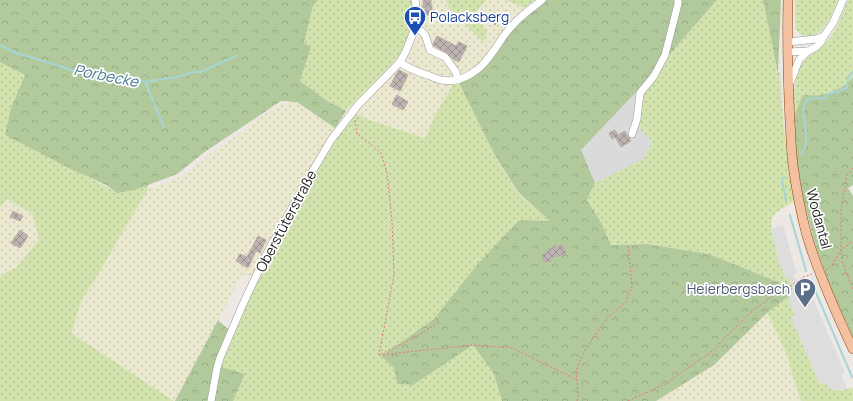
<svg xmlns="http://www.w3.org/2000/svg" width="853" height="401" font-family="Manrope,sans-serif">
<defs>
<pattern id="farmland-dots" width="8" height="8" patternUnits="userSpaceOnUse"><rect width="8" height="8" fill="#ebe8d0"/><path d="M2 2h.1M6 6h.1" fill="none" stroke="#c9c7b2" stroke-width="1.8" stroke-linecap="round"/></pattern>
<pattern id="grass-dots" width="8" height="8" patternUnits="userSpaceOnUse"><rect width="8" height="8" fill="#d2e3ad"/><path d="M2 2h.1M6 6h.1" fill="none" stroke="#b4c294" stroke-width="1.8" stroke-linecap="round"/></pattern>
<pattern id="forest-crowns" width="20" height="18" patternUnits="userSpaceOnUse"><rect width="20" height="18" fill="#b1c99b"/><path d="M2 6a3 3 0 1 1 6 0M12 15a3 3 0 1 1 6 0" fill="none" stroke="#98ac85"/></pattern>
<pattern id="building-cross-hatch" width="8" height="8" patternUnits="userSpaceOnUse"><rect width="8" height="8" fill="#bdb3b0"/><path d="M0 0l8 8M0 8l8-8" fill="none" stroke="#99918f"/></pattern>
</defs>
<rect width="100%" height="100%" fill="#ede8e3"/>
<polygon fill="#dbdada" points="639,89 635,124 652,141 644,159 595,183 581,150"/>
<g fill="url(#farmland-dots)">
<polygon points="418,0 445,0 451,10 487,32 481,24 476,11 487,0 505,0 524,9 507,25 487,55 475,67 465,73 454,76 440,75 423,70 412,65 408,59 410,54 418,36 420,27"/>
<polygon points="397,67 438,80 452,83 451,89 436,113 425,138 370,119 356,113 382,82"/>
<polygon points="291,101 295,102 335,128 296,192 298,193 252,278 243,274 175,401 174,401 71,333 82,299 99,273 127,224 148,189 160,185 180,177 194,168 210,154 240,133 261,117 274,108"/>
<polygon points="7,199 33,214 39,240 17,267 2,275 0,274 0,207"/>
<polygon points="767,313 785,350 801,401 656,401 716,364"/>
</g>
<g fill="url(#grass-dots)">
<polygon points="318,0 413,0 412,27 405,46 396,60 346,111 326,100 300,81 311,47 304,43 313,6"/>
<polygon points="445,0 487,0 476,11 481,24 487,32 483,42 451,10"/>
<polygon points="505,0 535,0 524,8"/>
<polygon points="717,0 763,0 778,73 780,72 783,120 788,164 794,200 793,202 781,209 775,214 772,218 771,229 785,278 789,277 793,288 709,254 647,244 611,245 602,224 587,200 595,183 644,159 652,141 637,126 644,83"/>
<path d="M795,0h43c-6,13 -11,33 -28,36 -7,1 -11,-3 -15,-8z"/>
<path d="M848,0h5v77c-7,9 -22,17 -33,18 -6,1 -11,0 -16,0l-11,24c1,-17 0,-37 7,-52 4,-10 22,-18 29,-28 9,-11 13,-26 19,-39z"/>
<path d="M0,61l25,14 -14,33 -5,27c37,19 75,37 111,58l18,-3 12,-5 1,4 -21,35 -28,49 -17,26 -11,34 103,68h-174v-125l17,-9 22,-27 -6,-26 -26,-15 -7,8z"/>
<polygon points="452,83 459,83 494,155 517,192 550,221 519,220 476,266 434,319 381,356 394,368 397,384 413,385 473,345 494,374 502,401 233,401 245,374 220,367 233,333 270,253 333,141 355,113 370,120 425,138 436,113 451,89"/>
<path d="M789,296v6l6,14 -4,2 29,66 4,-2c8,12 16,8 29,6v13h-52l-16,-51 -18,-37z"/>
</g>
<g fill="url(#forest-crowns)">
<polygon points="0,0 318,0 313,6 304,43 311,47 300,81 326,100 346,111 335,128 297,102 281,101 206,151 177,174 135,190 117,193 106,185 71,169 5,135 11,108 25,75 0,62"/>
<polygon points="544,0 717,0 639,89 581,150 595,183 587,200 602,224 611,245 647,244 709,254 793,288 789,296 767,313 714,365 656,401 502,401 494,374 473,345 413,385 397,384 394,368 381,356 434,319 476,266 519,220 550,221 518,192 494,154 459,83 479,73 508,32"/>
<polygon points="763,0 781,0 778,73"/>
<path d="M853,77v108l-5,3 5,8v141l-19,-41 -15,-40 -6,-19 -9,-36 -8,-44 -3,-38 10,-24c6,0 11,1 17,0 11,-1 26,-9 33,-18z"/>
<polygon points="218,320 229,330 215,365 245,374 233,401 175,401"/>
</g>
<polygon fill="#ddd" points="783,225 797,274 793,275 793,277 800,282 802,286 807,284 845,373 841,375 847,389 832,390 827,387 824,382 820,384 791,319 795,316 789,302 789,296 793,287 789,277 785,278 779,262 771,229"/>
<g fill="none" stroke-linecap="round" stroke-linejoin="round">
<g stroke="#a7d5d7" stroke-width="2">
<polyline points="0,45 16,53 37,59 87,75 145,82 164,127"/>
<polyline points="145,82 183,76 192,72 201,72 236,56"/>
<path d="M801,154c1,-3 5,-8 5,-11 3,-19 -17,-51 19,-44l4,-6 10,-1 3,-3h3l2,-2 1,-10 5,-5"/>
<polyline points="784,177 782,180 786,201"/>
<polyline points="790,215 806,271"/>
<polyline points="811,281 852,377"/>
</g>
</g>
<g fill="url(#building-cross-hatch)" stroke="#bdada7">
<polygon points="423,0 431,0 431,5 432,5 432,15 425,15 425,8 423,8"/>
<polygon points="494,12 501,18 495,25 488,19"/>
<polygon points="437,36 456,46 459,42 467,46 459,62 453,59 447,53 434,46 433,44"/>
<polygon points="399,70 408,75 400,91 390,86 397,73"/>
<polygon points="397,95 408,102 403,110 392,104"/>
<polygon points="615,130 618,135 625,131 631,141 621,147 615,137 612,139 609,133"/>
<polygon points="13,211 23,216 20,221 10,217"/>
<polygon points="20,230 28,236 20,248 11,243"/>
<polygon points="258,236 266,240 260,253 256,251 248,268 236,261 240,254 247,257"/>
<polygon points="563,245 566,254 550,258 551,261 544,262 542,254 548,252 548,249"/>
</g>
<g fill="none" stroke-linecap="round" stroke-linejoin="round">
<g stroke="#9a9a9a" stroke-width="8">
<g id="minor">
<path d="M415,28c12,4 11,11 15,22l15,7 11,15 2,8"/>
<polyline points="788,42 816,39 824,36"/>
<polyline points="788,52 808,51"/>
<path d="M400,62c8,7 19,10 30,14 3,1 7,3 11,4 21,4 40,-10 51,-27 7,-9 12,-19 20,-27 8,-10 20,-18 30,-26"/>
<polyline points="790,83 799,60 808,51 816,47 821,42 824,36 833,23 843,0"/>
<polyline points="632,134 637,119 640,93 654,76 665,55 678,4 678,0"/>
<polyline points="211,401 217,368 220,358 243,304 267,253 312,172 331,140 358,105 400,62 406,51 415,28 416,5 415,0"/>
</g>
</g>
<g stroke="#89480c" stroke-width="10">
<path id="major" d="M788,0c-1,41 0,81 2,122 1,14 1,28 3,43 3,23 8,48 14,71 12,39 29,77 46,113"/>
</g>
<g stroke="#ed747e" stroke-width="1" stroke-dasharray="2 2" stroke-linecap="butt">
<polyline points="355,120 357,134 371,144 381,153 387,173 392,221 394,275 379,355"/>
<polyline points="853,168 847,175 841,210 841,250 842,261 853,289"/>
<polyline points="826,270 832,265 841,250 852,242 853,243"/>
<polyline points="381,354 414,338 439,322"/>
<polyline points="379,355 473,345 512,348 577,380"/>
<polyline points="577,401 578,395 576,370 585,350 608,317 626,302 632,286 628,246"/>
<polyline points="628,401 665,384 691,366 711,352 752,311 780,291 792,285 801,278 812,274"/>
</g>
<use href="#minor" stroke="#fff" stroke-width="7"/>
<use href="#major" stroke="#f3c1a2" stroke-width="9"/>
</g>
<defs>
<g id="bus-pin" transform="scale(1.15)"><path d="M0 17L-7.5 6A9.5 9.5 0 1 1 7.5 6Z" fill="#1a4fb4" stroke="#fff"/><path d="M-5-6H5V4H4V6H2V4H-2V6H-4V4H-5ZM-3.5-4V0h7V-4ZM-3.5 1.2v1.5H-2V1.2ZM2 1.2v1.5H3.5V1.2Z" fill="#fff"/></g>
<g id="parking-pin" transform="scale(1.15)"><path d="M0 17L-7.5 6A9.5 9.5 0 1 1 7.5 6Z" fill="#5c6f8a" stroke="#fff"/><path d="M-3.5-5.5H1a3.5 3.5 0 0 1 0 7H-1V5.5H-3.5ZM-1-3.4V-.6H.8a1.4 1.4 0 0 0 0-2.8Z" fill="#fff"/></g>
</defs>
<g fill-rule="evenodd">
<use href="#bus-pin" x="415" y="17"/>
<use href="#parking-pin" x="805" y="289"/>
</g>
<g text-anchor="middle" stroke-width="3.5" stroke-linejoin="round" paint-order="stroke">
<g font-size="14" fill="#164399" stroke="#fff" text-anchor="start">
<text x="430" y="22">Polacksberg</text>
</g>
<g font-size="14" fill="#1d1d1d" stroke="#fff">
<text transform="translate(819 219) rotate(75)" y="5">Wodantal</text>
<text transform="translate(286 221) rotate(-62)" y="5">Oberstüterstraße</text>
</g>
<g font-size="14" fill="#4e5e75" stroke="#fff" text-anchor="end">
<text x="790" y="294">Heierbergsbach</text>
</g>
<g font-size="15" font-style="italic" fill="#48788e" stroke="#fff">
<text transform="translate(106 76) rotate(11)" y="5">Porbecke</text>
</g>
</g>
</svg>
